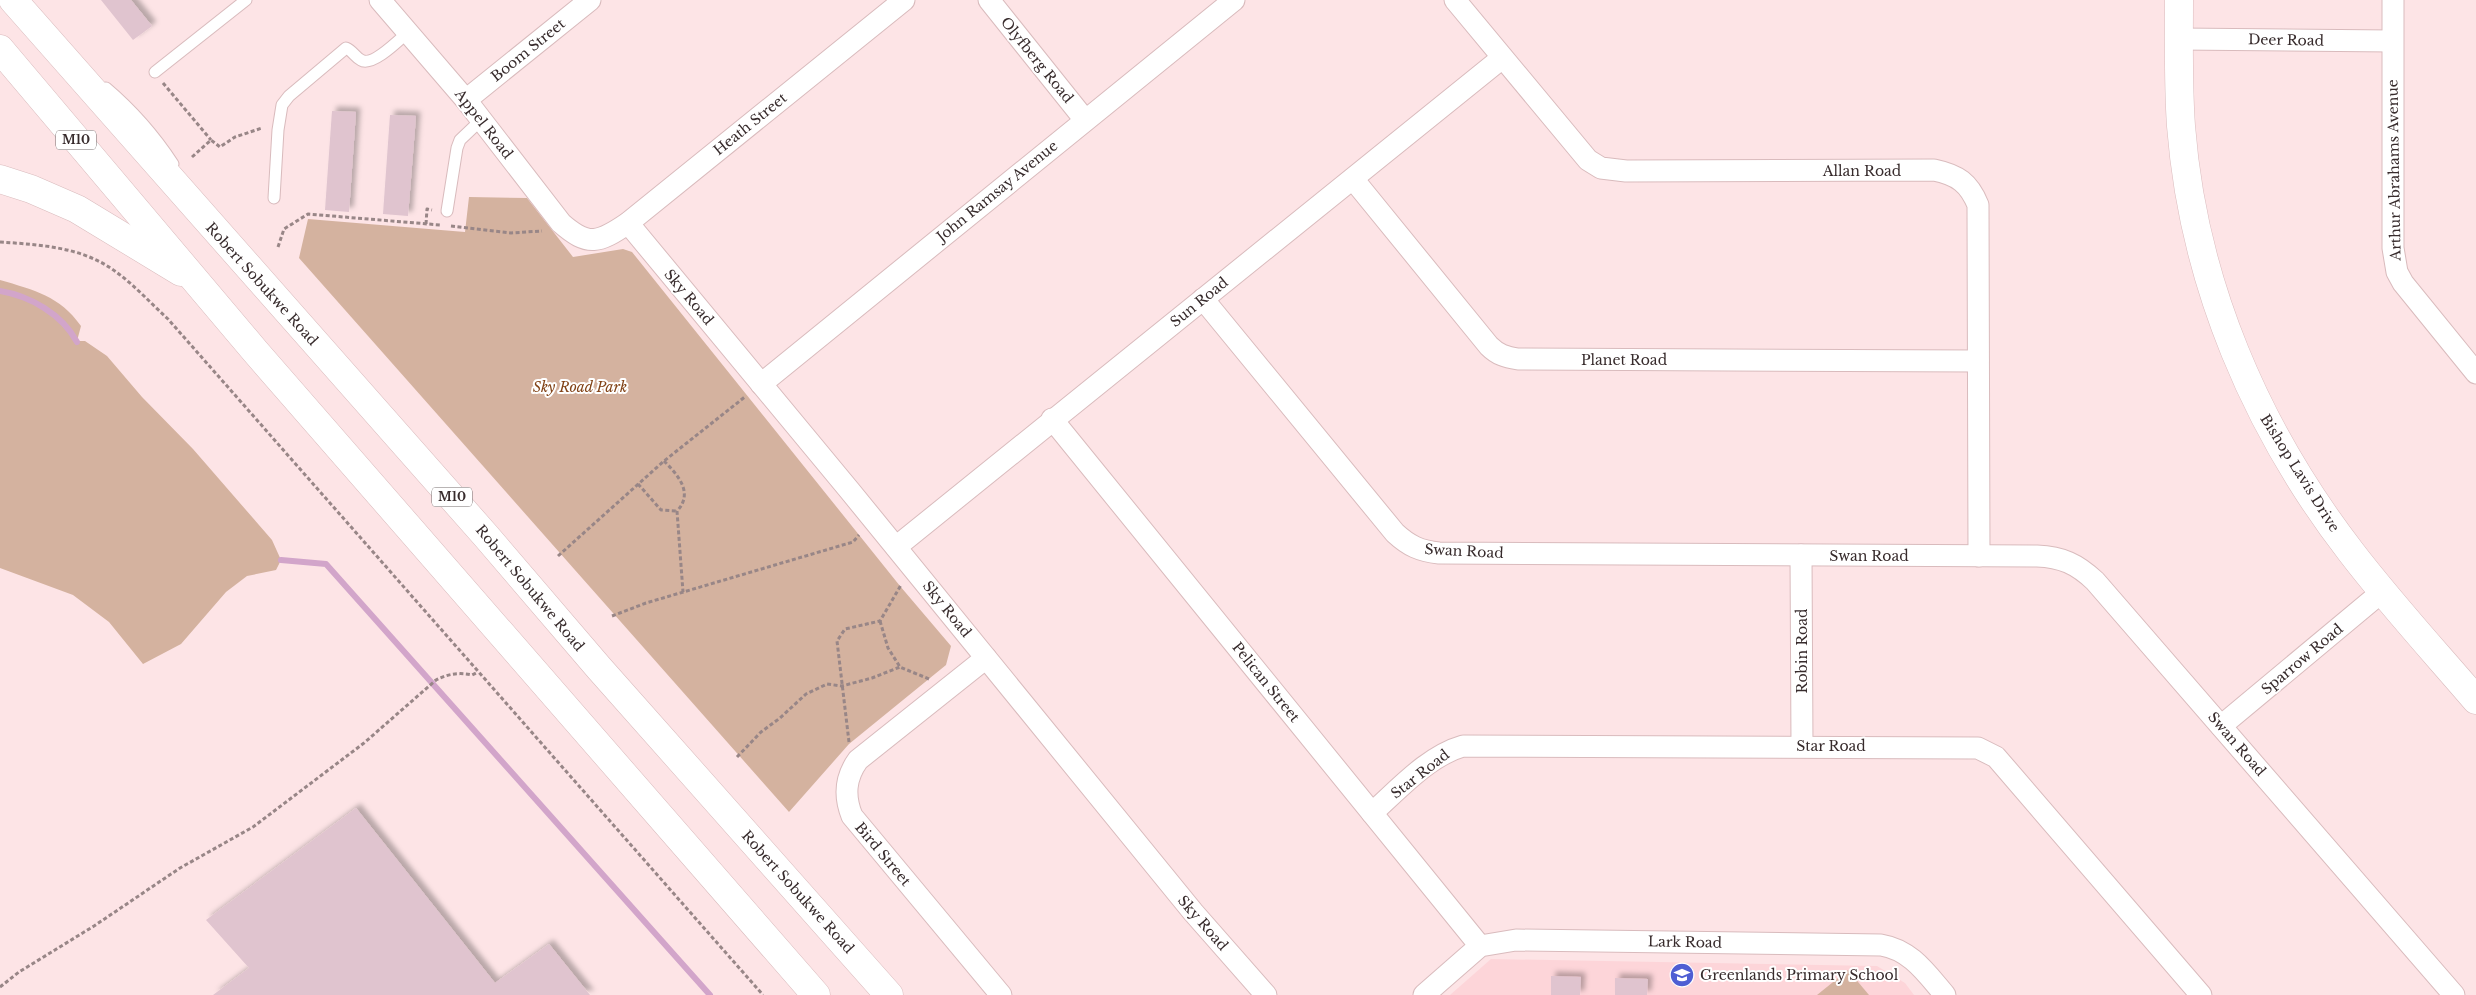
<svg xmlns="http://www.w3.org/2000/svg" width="2476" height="995" font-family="'Libre Baskerville',serif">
<defs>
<filter id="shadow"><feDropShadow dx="4.5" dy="-4.5" stdDeviation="2.5" flood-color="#0004"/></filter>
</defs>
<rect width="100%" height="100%" fill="#fde4e6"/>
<polygon fill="#fdd5d9" points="1491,959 1877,966 1905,983 1914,995 1450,995"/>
<g fill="#d4b29f">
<polygon points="469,197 527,198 573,257 623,249 632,252 900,586 951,646 946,665 849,744 789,812 299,258 308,219 465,232"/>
<path d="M0,280c34,10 60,16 81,46l-4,15h8l22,15 35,41 51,52 79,91 9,20 -5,10 -29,6 -21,16 -45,52 -38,20 -34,-42 -36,-27 -73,-27z"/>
<polygon points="1848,970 1869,995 1817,995"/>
</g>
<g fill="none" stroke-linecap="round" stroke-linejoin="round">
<g stroke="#d2a5ca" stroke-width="6">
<path d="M0,291c30,5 62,23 77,51"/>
<polyline points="281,560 326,564 710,995"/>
</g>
</g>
<g fill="#e0c4cf" filter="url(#shadow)">
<polygon points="101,0 131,0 152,26 133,40"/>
<polygon points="332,111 356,112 349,212 325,210"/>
<polygon points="390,115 416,116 408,216 383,214"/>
<polygon points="356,808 495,983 549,944 590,995 213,995 249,968 206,920"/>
<polygon points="1551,976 1581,977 1580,995 1551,995"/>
<polygon points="1615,978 1648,979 1647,995 1615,995"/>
</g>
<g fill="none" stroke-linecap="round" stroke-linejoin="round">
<g stroke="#d9bbbd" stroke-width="13">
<g id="service">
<polyline points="155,72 246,0"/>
<path d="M106,88c26,22 48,47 67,76"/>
<path d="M274,198l4,-68 4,-25 7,-9 57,-48c7,3 9,9 15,12 11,7 37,-19 46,-27"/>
<polyline points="447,211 457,148 460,140 481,120"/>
</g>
</g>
<g stroke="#d9bbbd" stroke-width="23">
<g id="minor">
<path d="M380,0l86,100 95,123c27,24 38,20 67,0l276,-223"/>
<polyline points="989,0 1085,120"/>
<path d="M1455,0l133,160 13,8 25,3 308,-1c24,5 35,13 44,35l1,351"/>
<polyline points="2393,0 2393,248 2397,272 2403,283 2476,373"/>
<polyline points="2179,39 2392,41"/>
<polyline points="466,100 590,0"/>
<path d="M1353,179l136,167c9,9 17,11 29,13l460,2"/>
<polyline points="628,223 850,491 1193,912 1266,995"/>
<path d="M1203,299l192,234c14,13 25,18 44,20l598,3c25,1 40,8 58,25l359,414"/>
<polyline points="761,384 1234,0"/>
<polyline points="1052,419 1480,946"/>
<polyline points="896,547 1502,58"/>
<polyline points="1801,555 1802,746"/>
<path d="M986,658l-128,102c-13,18 -14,36 -6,56l149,179"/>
<polyline points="2221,726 2383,591"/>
<path d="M1372,813c27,-24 56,-57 91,-67l515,2 18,9 205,238"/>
<path d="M1424,995l56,-49 36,-6 365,5c30,5 45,28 64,50"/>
</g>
</g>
<g stroke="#d9bbbd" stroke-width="29">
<path id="tertiary" d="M2179,0c0,42 -1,84 2,126 12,156 75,303 170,426 39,51 83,99 125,148"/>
</g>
<g stroke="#d9bbbd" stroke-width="29">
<g id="primary">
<polyline points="13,0 486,536 599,668 889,995"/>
<polyline points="0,49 255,351 816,995"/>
<polyline points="0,179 31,189 77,209 181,272"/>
</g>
</g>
<g stroke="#988687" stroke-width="3" stroke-dasharray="4 2.5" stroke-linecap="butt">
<polyline points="163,83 211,140"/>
<polyline points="192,157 211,140 220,147 235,137 262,128"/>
<polyline points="426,224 427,209 432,210"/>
<polyline points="451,226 511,233 542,231"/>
<path d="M0,242c30,2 66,4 94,17 28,12 51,39 74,60l595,676"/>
<polyline points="278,247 284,229 308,214 440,225"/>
<path d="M664,461c14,14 30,32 13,50l6,81"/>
<polyline points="638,484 661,510 677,511"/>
<polyline points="558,556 664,461 746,396"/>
<polyline points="612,616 646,603 853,542 859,535"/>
<polyline points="880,621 888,648 900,667 929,679"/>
<polyline points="849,742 837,641 845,629 880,621 901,585"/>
<polyline points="737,757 761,732 780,718 806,694 827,684 842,686 872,678 900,667"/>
<path d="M0,987l19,-15 75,-46 86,-58 73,-41 111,-84 72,-63c11,-6 23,-8 36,-5l6,-3"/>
</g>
<use href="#service" stroke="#fff" stroke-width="11"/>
<use href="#minor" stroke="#fff" stroke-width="21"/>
<use href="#tertiary" stroke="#fff" stroke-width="28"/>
<use href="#primary" stroke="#fff" stroke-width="28"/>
</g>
<defs>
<g id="school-disc" transform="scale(1.25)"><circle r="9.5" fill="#4e5ed3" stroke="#fff"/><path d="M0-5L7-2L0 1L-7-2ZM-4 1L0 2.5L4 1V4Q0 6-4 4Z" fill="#fff"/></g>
</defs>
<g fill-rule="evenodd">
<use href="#school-disc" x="1682" y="975"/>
</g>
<g text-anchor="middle" stroke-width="4" stroke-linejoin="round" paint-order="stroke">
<g fill="#fff" stroke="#736b6b" stroke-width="1">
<rect x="56" y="130.5" width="40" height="19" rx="4"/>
<rect x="432" y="487.5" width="40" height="19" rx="4"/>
</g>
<g font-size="12" font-weight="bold" fill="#372b2c">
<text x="76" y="144">M10</text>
<text x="452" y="501">M10</text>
</g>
<g font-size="14" fill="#372b2c" stroke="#fff">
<text transform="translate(2286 40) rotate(1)" y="5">Deer Road</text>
<text transform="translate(528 50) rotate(-39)" y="5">Boom Street</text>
<text transform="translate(1037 60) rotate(51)" y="5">Olyfberg Road</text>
<text transform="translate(484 124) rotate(52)" y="5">Appel Road</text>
<text transform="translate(750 124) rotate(-39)" y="5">Heath Street</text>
<text transform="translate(2394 170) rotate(-91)" y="5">Arthur Abrahams Avenue</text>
<text x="1862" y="176">Allan Road</text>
<text transform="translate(997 191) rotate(-39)" y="5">John Ramsay Avenue</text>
<text transform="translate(262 284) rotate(48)" y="5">Robert Sobukwe Road</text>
<text transform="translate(689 297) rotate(50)" y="5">Sky Road</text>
<text transform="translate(1199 302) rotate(-39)" y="5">Sun Road</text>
<text x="1624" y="365">Planet Road</text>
<text transform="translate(2300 473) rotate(58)" y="5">Bishop Lavis Drive</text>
<text transform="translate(1464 551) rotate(3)" y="5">Swan Road</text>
<text x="1869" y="561">Swan Road</text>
<text transform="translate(530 588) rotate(50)" y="5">Robert Sobukwe Road</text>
<text transform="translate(947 609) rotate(51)" y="5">Sky Road</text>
<text transform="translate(1802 651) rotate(-90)" y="5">Robin Road</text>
<text transform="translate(2302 659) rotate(-40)" y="5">Sparrow Road</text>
<text transform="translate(1266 682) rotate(51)" y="5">Pelican Street</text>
<text transform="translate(2237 744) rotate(49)" y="5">Swan Road</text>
<text x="1831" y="751">Star Road</text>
<text transform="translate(1420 774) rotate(-38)" y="5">Star Road</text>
<text transform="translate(883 854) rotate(50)" y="5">Bird Street</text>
<text transform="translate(798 892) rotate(48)" y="5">Robert Sobukwe Road</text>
<text transform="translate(1203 923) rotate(49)" y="5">Sky Road</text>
<text transform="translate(1685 942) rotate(1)" y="5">Lark Road</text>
</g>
<g font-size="14" font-style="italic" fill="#824317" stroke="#fff">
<text x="580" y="392">Sky Road Park</text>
</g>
<g font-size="14" fill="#372b2c" stroke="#fff" text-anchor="start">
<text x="1700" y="980">Greenlands Primary School</text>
</g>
</g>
</svg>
